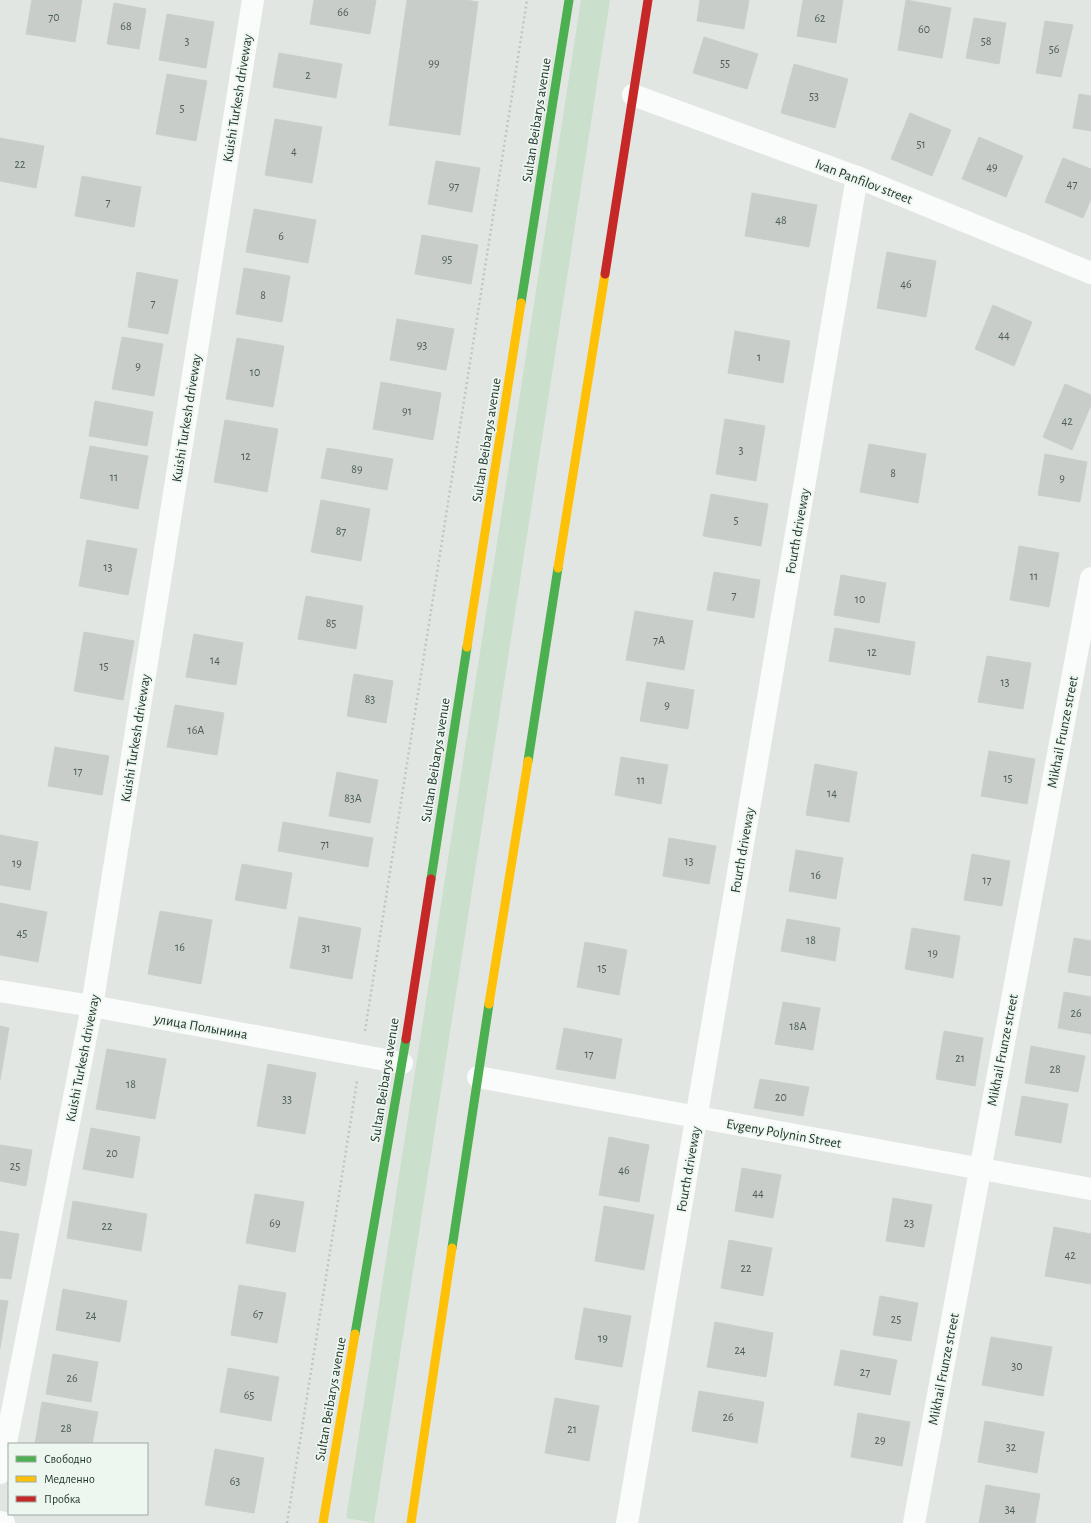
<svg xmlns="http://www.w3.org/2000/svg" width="1091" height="1523" font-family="'Alegreya Sans',sans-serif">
<rect width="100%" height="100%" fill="#e1e6e3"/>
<polygon fill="#cadfcc" points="581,0 610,0 374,1523 346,1518"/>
<g fill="#c8cdca" stroke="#c9cfcb">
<polygon points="32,0 82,0 75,42 26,34"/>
<polygon points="314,0 376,0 370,34 310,24"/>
<polygon points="407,0 466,0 478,2 460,135 389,125"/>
<polygon points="700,0 749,0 744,29 697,21"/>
<polygon points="803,0 843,0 836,43 797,36"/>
<polygon points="906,0 951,8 942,58 898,50"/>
<polygon points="114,3 146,9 139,49 107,44"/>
<polygon points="167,14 214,22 206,68 159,60"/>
<polygon points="974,18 1006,23 999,64 966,58"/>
<polygon points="1045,21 1073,25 1061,77 1036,73"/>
<polygon points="704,37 758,54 747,89 693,73"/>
<polygon points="279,53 342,64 336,98 273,87"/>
<polygon points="794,64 848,79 835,128 781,113"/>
<polygon points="167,74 207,81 196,141 156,134"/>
<polygon points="1079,94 1091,96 1091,131 1073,128"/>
<polygon points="910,113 951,130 932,176 891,159"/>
<polygon points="275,119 322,127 312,183 265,175"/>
<polygon points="979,137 1023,156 1006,197 962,179"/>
<polygon points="0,138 44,146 36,188 0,181"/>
<polygon points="1063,158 1091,169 1091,199 1083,218 1045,202"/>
<polygon points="436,161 480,168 472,212 428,204"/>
<polygon points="82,176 141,187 134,227 75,216"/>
<polygon points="752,193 817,205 809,247 745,236"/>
<polygon points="254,209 316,220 308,263 246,252"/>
<polygon points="422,235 478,245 471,284 415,274"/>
<polygon points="887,252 936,261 926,317 877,308"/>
<polygon points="244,268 290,276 282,322 236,314"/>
<polygon points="137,272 178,280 168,334 128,327"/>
<polygon points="993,305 1032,322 1014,366 975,349"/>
<polygon points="397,319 454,329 446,370 390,360"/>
<polygon points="735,331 790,341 783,383 728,373"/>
<polygon points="122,337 163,344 154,396 112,389"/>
<polygon points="237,338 284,346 273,407 226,399"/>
<polygon points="381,382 441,393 433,440 373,429"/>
<polygon points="1065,384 1091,395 1091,405 1072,450 1043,437"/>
<polygon points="95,401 153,412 147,446 89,436"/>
<polygon points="725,419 765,426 756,481 716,474"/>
<polygon points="225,420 278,429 267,492 214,482"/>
<polygon points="869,444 926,454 918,503 860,492"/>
<polygon points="90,446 148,456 138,509 80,498"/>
<polygon points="327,448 393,459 387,490 321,478"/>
<polygon points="1045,454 1087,462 1080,502 1038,495"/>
<polygon points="711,494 768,504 761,546 703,536"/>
<polygon points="321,500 370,509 361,561 311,552"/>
<polygon points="87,540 137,549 128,595 79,586"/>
<polygon points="1019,546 1059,553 1049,607 1010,600"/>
<polygon points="714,572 760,580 754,618 707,610"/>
<polygon points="841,575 886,583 879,623 834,615"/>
<polygon points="306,596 363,606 356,649 298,639"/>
<polygon points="635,611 693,621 684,670 626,660"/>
<polygon points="835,628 915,642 910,675 829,661"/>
<polygon points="84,632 134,641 123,700 74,691"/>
<polygon points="194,634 243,643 236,685 186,677"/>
<polygon points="987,656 1031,663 1023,709 978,702"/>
<polygon points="354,674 393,681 386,723 347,716"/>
<polygon points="647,682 694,690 688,729 640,721"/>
<polygon points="175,705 224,713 217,755 167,747"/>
<polygon points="55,747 109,756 102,795 48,786"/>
<polygon points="989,751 1035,759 1027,804 981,796"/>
<polygon points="621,757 668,765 661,804 615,795"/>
<polygon points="815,764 857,772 849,822 806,815"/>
<polygon points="337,772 378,780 370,823 329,816"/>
<polygon points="283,822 373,838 368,867 278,851"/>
<polygon points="0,835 38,842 30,890 0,885"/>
<polygon points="669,838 716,846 709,884 663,876"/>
<polygon points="796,850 843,858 836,899 789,891"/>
<polygon points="972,854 1010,861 1002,906 964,900"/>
<polygon points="242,864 292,873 286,909 235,900"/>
<polygon points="0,903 47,912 38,962 0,955"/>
<polygon points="160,911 212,920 201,984 148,974"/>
<polygon points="299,917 361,928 352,979 290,968"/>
<polygon points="787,919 840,928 835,961 781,951"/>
<polygon points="912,928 960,936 953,978 905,969"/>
<polygon points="1074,938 1091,941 1091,976 1068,972"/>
<polygon points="585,942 627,950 619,995 577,987"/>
<polygon points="1064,992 1091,997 1091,1034 1058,1028"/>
<polygon points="783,1002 820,1008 813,1050 775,1044"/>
<polygon points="0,1026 9,1028 0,1080"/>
<polygon points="564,1028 622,1039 615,1079 556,1069"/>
<polygon points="944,1031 983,1038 975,1086 936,1079"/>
<polygon points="1031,1046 1085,1056 1078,1092 1025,1083"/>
<polygon points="107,1049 166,1059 155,1119 96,1109"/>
<polygon points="268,1064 316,1073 305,1134 257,1126"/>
<polygon points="760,1079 809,1087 803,1116 754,1108"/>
<polygon points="1022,1096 1068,1104 1061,1143 1015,1135"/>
<polygon points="91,1128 140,1137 133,1178 83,1169"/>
<polygon points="609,1137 649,1145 639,1202 599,1195"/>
<polygon points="0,1145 32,1150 26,1186 0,1181"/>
<polygon points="742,1168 781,1175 773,1218 735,1211"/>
<polygon points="255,1194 304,1202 295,1252 246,1243"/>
<polygon points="893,1198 932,1205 924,1247 886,1241"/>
<polygon points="73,1201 147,1214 141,1251 67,1238"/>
<polygon points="604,1206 654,1215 644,1270 595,1261"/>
<polygon points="1054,1227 1091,1234 1091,1284 1045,1276"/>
<polygon points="0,1231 19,1234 11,1279 0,1278"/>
<polygon points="729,1240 772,1248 763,1296 721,1288"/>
<polygon points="239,1285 286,1293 277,1343 231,1335"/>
<polygon points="63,1289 127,1301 120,1342 56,1330"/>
<polygon points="880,1296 918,1303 911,1341 873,1335"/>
<polygon points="0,1300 8,1301 0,1348"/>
<polygon points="584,1308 631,1316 622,1367 575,1359"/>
<polygon points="715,1322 773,1333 766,1377 707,1367"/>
<polygon points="991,1337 1052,1347 1043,1396 982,1385"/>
<polygon points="841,1350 897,1360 890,1395 834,1385"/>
<polygon points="53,1354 98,1362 91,1402 46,1394"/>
<polygon points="228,1368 279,1377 271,1421 220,1412"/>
<polygon points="699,1391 764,1402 757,1443 692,1431"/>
<polygon points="555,1398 599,1406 589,1461 545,1453"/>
<polygon points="42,1402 98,1412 92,1444 35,1444"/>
<polygon points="858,1413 910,1422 902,1466 851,1457"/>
<polygon points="985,1421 1044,1432 1037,1473 978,1462"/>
<polygon points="215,1449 264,1458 254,1513 205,1505"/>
<polygon points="986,1485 1040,1494 1035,1523 979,1523"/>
</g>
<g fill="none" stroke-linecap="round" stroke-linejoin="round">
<g stroke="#bfc6c2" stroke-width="2.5" stroke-dasharray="2 3" stroke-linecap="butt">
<polyline points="365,1031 527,0"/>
<polyline points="287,1523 357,1081"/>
</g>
<g stroke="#fafbfb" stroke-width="22">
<polyline points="633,95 857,177 1091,273"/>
<polyline points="0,991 92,1006 402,1063"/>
<polyline points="478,1077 1091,1189"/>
<polyline points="0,1473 92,1006 253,0"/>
<polyline points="0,1522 4,1523"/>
<polyline points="627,1523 857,177"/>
<polyline points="914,1523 1091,578"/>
</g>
<g stroke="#4caf50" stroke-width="9">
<polyline points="521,303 569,0"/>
<polyline points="528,761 558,568"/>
<polyline points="431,879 467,647"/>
<polyline points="452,1248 489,1004"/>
<polyline points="355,1334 406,1039"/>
</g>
<g stroke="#ffc107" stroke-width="9">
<polyline points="558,568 605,274"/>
<polyline points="467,647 521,303"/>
<polyline points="489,1004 528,761"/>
<polyline points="323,1523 355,1334"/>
<polyline points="411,1523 452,1248"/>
</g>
<g stroke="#c62828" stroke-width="9">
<polyline points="605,274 648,0"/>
<polyline points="406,1039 431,879"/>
</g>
</g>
<g text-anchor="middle" stroke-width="3.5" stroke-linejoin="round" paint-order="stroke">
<g font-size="12" fill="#4c5d54">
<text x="343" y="16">66</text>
<text x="54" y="21">70</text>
<text x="820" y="22">62</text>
<text x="126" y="30">68</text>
<text x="924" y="33">60</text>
<text x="187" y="45">3</text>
<text x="986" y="45">58</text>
<text x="1054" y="53">56</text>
<text x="434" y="67">99</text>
<text x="725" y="67">55</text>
<text x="308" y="79">2</text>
<text x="814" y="100">53</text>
<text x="182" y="112">5</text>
<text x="921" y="148">51</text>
<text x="294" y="155">4</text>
<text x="20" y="168">22</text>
<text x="992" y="171">49</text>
<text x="1072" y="188">47</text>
<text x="454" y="190">97</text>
<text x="108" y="206">7</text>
<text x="781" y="224">48</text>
<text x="281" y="240">6</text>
<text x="447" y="263">95</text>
<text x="906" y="288">46</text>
<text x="263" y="299">8</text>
<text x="153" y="307">7</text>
<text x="1004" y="339">44</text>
<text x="422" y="349">93</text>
<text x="759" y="361">1</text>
<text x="138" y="370">9</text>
<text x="255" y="376">10</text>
<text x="407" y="415">91</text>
<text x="1067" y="425">42</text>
<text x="741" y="454">3</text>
<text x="246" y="460">12</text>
<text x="357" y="473">89</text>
<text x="893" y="477">8</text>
<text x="114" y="481">11</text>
<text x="1062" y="482">9</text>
<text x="736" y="524">5</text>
<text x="341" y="535">87</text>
<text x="108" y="571">13</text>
<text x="1034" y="580">11</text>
<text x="734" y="599">7</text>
<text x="860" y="603">10</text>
<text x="331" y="627">85</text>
<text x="659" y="644">7А</text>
<text x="872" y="656">12</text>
<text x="215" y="664">14</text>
<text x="104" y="670">15</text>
<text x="1005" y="686">13</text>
<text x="370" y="703">83</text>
<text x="667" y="709">9</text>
<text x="196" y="734">16А</text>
<text x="78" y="775">17</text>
<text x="1008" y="782">15</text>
<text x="641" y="784">11</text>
<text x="832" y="797">14</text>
<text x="353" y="802">83А</text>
<text x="325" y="848">71</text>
<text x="689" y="865">13</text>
<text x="17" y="867">19</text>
<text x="816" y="879">16</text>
<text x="987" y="884">17</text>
<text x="22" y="937">45</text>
<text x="811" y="944">18</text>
<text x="180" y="951">16</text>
<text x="326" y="952">31</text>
<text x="933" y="957">19</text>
<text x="602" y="972">15</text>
<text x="1076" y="1017">26</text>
<text x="798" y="1030">18А</text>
<text x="589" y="1058">17</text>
<text x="960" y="1062">21</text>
<text x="1055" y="1073">28</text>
<text x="131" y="1088">18</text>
<text x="781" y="1101">20</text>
<text x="287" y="1103">33</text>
<text x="112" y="1157">20</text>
<text x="15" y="1170">25</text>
<text x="624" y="1174">46</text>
<text x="758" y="1197">44</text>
<text x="275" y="1227">69</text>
<text x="909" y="1227">23</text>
<text x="107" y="1230">22</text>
<text x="1070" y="1259">42</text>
<text x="746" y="1272">22</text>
<text x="258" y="1318">67</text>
<text x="91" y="1319">24</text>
<text x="896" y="1323">25</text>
<text x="603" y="1342">19</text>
<text x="740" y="1354">24</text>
<text x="1017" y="1370">30</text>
<text x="865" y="1376">27</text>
<text x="72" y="1382">26</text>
<text x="249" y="1399">65</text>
<text x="728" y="1421">26</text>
<text x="66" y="1432">28</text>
<text x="572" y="1433">21</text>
<text x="880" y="1444">29</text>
<text x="1011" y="1451">32</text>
<text x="235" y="1485">63</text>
<text x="1010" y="1513">34</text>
</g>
<g font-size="14" fill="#21372c" stroke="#eef6f0">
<text transform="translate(237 98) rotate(-81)" y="5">Kuishi Turkesh driveway</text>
<text transform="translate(536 120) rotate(-81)" y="5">Sultan Beibarys avenue</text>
<text transform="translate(864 181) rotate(21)" y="5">Ivan Panfilov street</text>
<text transform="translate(186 418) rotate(-81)" y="5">Kuishi Turkesh driveway</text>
<text transform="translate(486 440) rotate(-81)" y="5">Sultan Beibarys avenue</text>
<text transform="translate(797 531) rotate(-80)" y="5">Fourth driveway</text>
<text transform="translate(1062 732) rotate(-79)" y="5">Mikhail Frunze street</text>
<text transform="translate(135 738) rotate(-81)" y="5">Kuishi Turkesh driveway</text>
<text transform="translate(435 760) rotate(-81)" y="5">Sultan Beibarys avenue</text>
<text transform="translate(742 850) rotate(-80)" y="5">Fourth driveway</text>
<text transform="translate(201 1026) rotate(10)" y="5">улица Полынина</text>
<text transform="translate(1002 1050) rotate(-79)" y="5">Mikhail Frunze street</text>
<text transform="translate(82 1058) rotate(-79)" y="5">Kuishi Turkesh driveway</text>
<text transform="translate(384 1080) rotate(-81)" y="5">Sultan Beibarys avenue</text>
<text transform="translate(784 1133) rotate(10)" y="5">Evgeny Polynin Street</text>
<text transform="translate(688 1169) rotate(-80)" y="5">Fourth driveway</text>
<text transform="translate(943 1369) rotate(-79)" y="5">Mikhail Frunze street</text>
<text transform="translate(330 1399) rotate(-80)" y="5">Sultan Beibarys avenue</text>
</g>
</g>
<rect x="8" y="1443" width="140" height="72" fill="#eef6f0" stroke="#9caaa2"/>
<rect x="16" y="1456" width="20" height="6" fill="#4caf50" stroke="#9caaa2"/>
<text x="44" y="1463" font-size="12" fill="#21372c">Свободно</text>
<rect x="16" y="1476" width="20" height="6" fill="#ffc107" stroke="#9caaa2"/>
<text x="44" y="1483" font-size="12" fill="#21372c">Медленно</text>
<rect x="16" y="1496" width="20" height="6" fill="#c62828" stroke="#9caaa2"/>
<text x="44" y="1503" font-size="12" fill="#21372c">Пробка</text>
</svg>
